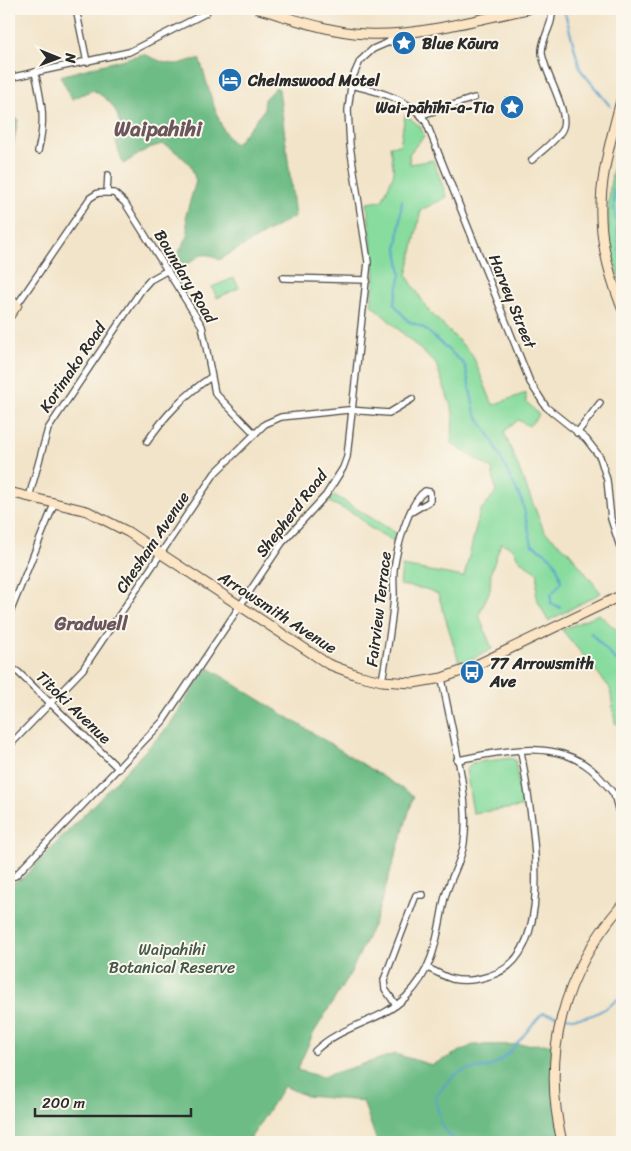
<svg xmlns="http://www.w3.org/2000/svg" width="631" height="1151" font-family="Sriracha,sans-serif">
<rect width="100%" height="100%" fill="#fbf7ec"/>
<filter id="ink" filterUnits="userSpaceOnUse"><feTurbulence type="fractalNoise" baseFrequency=".02" numOctaves="2"/><feDisplacementMap in="SourceGraphic" scale="10" xChannelSelector="R" yChannelSelector="G"/><feConvolveMatrix kernelMatrix="1 2 1 2 8 2 1 2 1" color-interpolation-filters="sRGB"/></filter>
<filter id="wash" filterUnits="userSpaceOnUse"><feTurbulence type="fractalNoise" baseFrequency=".0096" numOctaves="4" result="noise"/><feDisplacementMap in="SourceGraphic" scale="20" xChannelSelector="R" yChannelSelector="G"/><feGaussianBlur stdDeviation="1.12" result="paint"/><feColorMatrix in="noise" values="0 0 0 0 0 0 0 0 0 0 0 0 0 0 0 0 0 1.4 0 .05"/><feComposite in="paint" operator="in"/></filter>
<g filter="url(#wash)">
<rect width="100%" height="100%" fill="#f2e4c9"/>
<g fill="#87dc9e" stroke="#598464">
<polygon points="405,115 420,126 424,136 409,154 410,164 433,160 447,197 421,210 407,276 428,310 472,354 493,405 526,393 526,401 539,415 529,426 518,420 504,432 544,531 569,552 601,593 548,621 536,597 538,573 518,559 513,548 501,543 491,572 490,590 479,615 492,649 460,665 438,594 426,589 400,585 402,566 464,577 480,511 496,492 492,469 452,444 453,412 436,364 371,304 375,276 367,203 382,201 394,173 390,146 400,145"/>
<path d="M622,133v153c-21,-52 -15,-101 0,-153z"/>
<polygon points="234,278 239,288 217,298 212,287"/>
<polygon points="334,495 396,533 394,541 370,528 357,515 329,502"/>
<polygon points="599,614 622,635 622,726 615,723 610,688 562,630"/>
<polygon points="511,758 515,760 522,807 473,813 466,770 472,763"/>
</g>
<g fill="#6dbc85" stroke="#4c7458">
<path d="M143,54c11,4 21,10 32,10 10,0 15,-6 25,-4 6,17 20,80 36,84l28,-34v-11l12,-12 3,2 16,127 -76,44c-22,-16 -26,10 -42,4l-1,-7 12,-21 -2,-21 10,-34 -6,-17 -19,-16 -9,-4 -13,4 -26,16 -8,-25 6,-10c-4,-21 -10,-28 -28,-39l-21,9 -12,-23z"/>
<polygon points="10,112 18,120 9,165 9,113"/>
<polygon points="207,667 414,796 375,921 350,974 313,1034 297,1070 322,1077 395,1054 432,1065 473,1045 555,1044 562,1142 377,1142 363,1101 306,1096 284,1086 248,1142 9,1142 9,884 23,878 168,727"/>
</g>
<g fill="none" stroke-linecap="round" stroke-linejoin="round">
<g stroke="#57a2cf" stroke-width="2">
<polyline points="562,9 565,13 580,69 610,106"/>
<polyline points="622,182 614,190 614,206 622,270"/>
<path d="M402,200l-5,49 4,25 -7,30 14,17 16,7 41,37 10,48 16,25 31,63 10,44c19,10 26,16 29,37l-10,13v8l10,5"/>
<polyline points="590,632 622,667"/>
<path d="M565,1017c23,5 40,-7 57,-21"/>
<path d="M457,1142l-15,-15 -7,-30c11,-13 18,-25 35,-28 6,0 14,0 19,-2 23,-10 37,-38 54,-54l15,3"/>
</g>
</g>
</g>
<g filter="url(#ink)">
<g fill="none" stroke-linecap="round" stroke-linejoin="round">
<g stroke="#494743" stroke-width="8">
<g id="street">
<polyline points="76,9 87,62"/>
<path d="M35,72c7,31 11,48 3,79"/>
<polyline points="9,78 129,52 206,13 208,9"/>
<path d="M351,85c26,6 60,14 75,37l104,260 16,25 40,32 14,18 7,23 4,39 11,34"/>
<polyline points="422,115 474,98"/>
<path d="M532,160c9,-9 23,-18 30,-30 9,-17 -18,-57 -20,-77 -1,-15 12,-28 10,-44"/>
<polyline points="107,192 108,175"/>
<polyline points="283,278 367,280"/>
<polyline points="17,305 90,198 98,193 114,193 125,203 202,326 215,393 255,434"/>
<polyline points="577,433 600,403"/>
<path d="M147,442c16,-25 40,-49 64,-65"/>
<polyline points="29,497 48,429 142,289 150,280 168,270"/>
<polyline points="619,596 622,604"/>
<polyline points="9,615 55,502"/>
<polyline points="9,667 18,672 119,769"/>
<path d="M382,681c5,-28 10,-57 12,-85 0,-9 -1,-18 0,-27 3,-20 14,-66 31,-78l5,1v9l-20,12"/>
<polyline points="9,746 83,669 215,473 265,424 281,417 348,410 389,413 412,399"/>
<path d="M457,760c44,-8 96,-22 134,9 12,10 21,23 31,35"/>
<polyline points="614,794 622,824"/>
<polyline points="9,877 15,876 163,721 282,543 326,495 343,468 347,457 368,262 350,146 348,110 352,79 360,61 373,49 389,42 393,34"/>
<path d="M427,968c8,3 16,8 25,11 13,3 25,1 37,-3 74,-20 40,-171 32,-225"/>
<polyline points="396,1005 385,989 384,980 416,895 423,895"/>
<path d="M315,1051c26,-26 64,-28 91,-54 28,-27 31,-60 38,-96 4,-20 17,-37 20,-58 7,-47 -14,-117 -22,-165"/>
</g>
</g>
<g stroke="#494743" stroke-width="11">
<g id="secondary">
<path d="M259,9c35,10 70,23 107,25 50,3 112,-15 162,-25"/>
<path d="M622,97c-23,85 -33,126 0,211"/>
<polyline points="9,299 17,305 9,316"/>
<polyline points="9,492 87,511 128,532 328,664 357,675 382,681 413,683 442,678 472,667 622,595"/>
<path d="M562,1142c-21,-88 1,-169 60,-237"/>
</g>
</g>
<use href="#street" stroke="#fff" stroke-width="5.5"/>
<use href="#secondary" stroke="#fce5c4" stroke-width="9"/>
</g>
</g>
<defs>
<g id="sight-disc" transform="scale(1.25)"><circle r="9.5" fill="#1f6fb2" stroke="#fbf7ec"/><path d="M0-6L1.8-2.2L6-1.7L2.9 1.2L3.7 5.4L0 3.3L-3.7 5.4L-2.9 1.2L-6-1.7L-1.8-2.2Z" fill="#fff"/></g>
<g id="hotel-disc" transform="scale(1.25)"><circle r="9.5" fill="#1f6fb2" stroke="#fbf7ec"/><path d="M-6-4.5h1.5V1H6V5H4.5V3h-9V5H-6ZM-4 0a1.8 1.8 0 1 1 3.6 0ZM.5 0V-2.5h3Q6-2.5 6 0Z" fill="#fff"/></g>
<g id="bus-disc" transform="scale(1.25)"><circle r="9.5" fill="#1f6fb2" stroke="#fbf7ec"/><path d="M-5-6H5V4H4V6H2V4H-2V6H-4V4H-5ZM-3.5-4V0h7V-4ZM-3.5 1.2v1.5H-2V1.2ZM2 1.2v1.5H3.5V1.2Z" fill="#fff"/></g>
</defs>
<g fill-rule="evenodd">
<use href="#sight-disc" x="404" y="43"/>
<use href="#hotel-disc" x="230" y="80"/>
<use href="#sight-disc" x="512" y="107"/>
<use href="#bus-disc" x="472" y="672"/>
</g>
<g text-anchor="middle" stroke-width="4" stroke-linejoin="round" paint-order="stroke">
<g font-size="16" font-weight="bold" fill="#2b2b2b" stroke="#fbf7ec" text-anchor="start">
<text x="422" y="49">Blue Kōura</text>
<text x="248" y="86">Chelmswood Motel</text>
<text x="494" y="113" text-anchor="end">Wai-pāhīhī-a-Tia</text>
<text x="490" y="669">77 Arrowsmith<tspan x="490" dy="18">Ave</tspan></text>
</g>
<g font-size="16" fill="#2b2b2b" stroke="#fbf7ec">
<text transform="translate(186 276) rotate(59)" y="6">Boundary Road</text>
<text transform="translate(513 301) rotate(68)" y="6">Harvey Street</text>
<text transform="translate(72 367) rotate(-56)" y="6">Korimako Road</text>
<text transform="translate(291 513) rotate(-52)" y="6">Shepherd Road</text>
<text transform="translate(152 542) rotate(-56)" y="6">Chesham Avenue</text>
<text transform="translate(378 609) rotate(-83)" y="6">Fairview Terrace</text>
<text transform="translate(278 612) rotate(33)" y="6">Arrowsmith Avenue</text>
<text transform="translate(74 707) rotate(44)" y="6">Titoki Avenue</text>
</g>
<g font-size="16" fill="#425748" stroke="#fbf7ec">
<text x="172" y="955">Waipahihi<tspan x="172" dy="18">Botanical Reserve</tspan></text>
</g>
<g font-size="19" font-weight="bold" fill="#6b565d" stroke="#fbf7ec">
<text x="91" y="630">Gradwell</text>
</g>
<g font-size="21" font-weight="bold" fill="#6b565d" stroke="#fbf7ec">
<text x="158" y="136">Waipahihi</text>
</g>
</g>
<rect width="631" height="1151" fill="none" stroke="#fbf7ec" stroke-width="30"/>
<g transform="translate(58 58) rotate(91)" stroke="#fbf7ec" stroke-width="4" paint-order="stroke">
<path d="M0-4L9 19L0 12L-9 19Z" fill="#2b2b2b"/>
<text y="-8" font-size="14" font-weight="bold" text-anchor="middle" fill="#2b2b2b">N</text>
</g>
<path d="M35 1108v8h156v-8" fill="none" stroke="#2b2b2b" stroke-width="2.5"/>
<text x="42" y="1108" font-size="15" fill="#2b2b2b" stroke="#fbf7ec" stroke-width="4" paint-order="stroke">200 m</text>
</svg>
